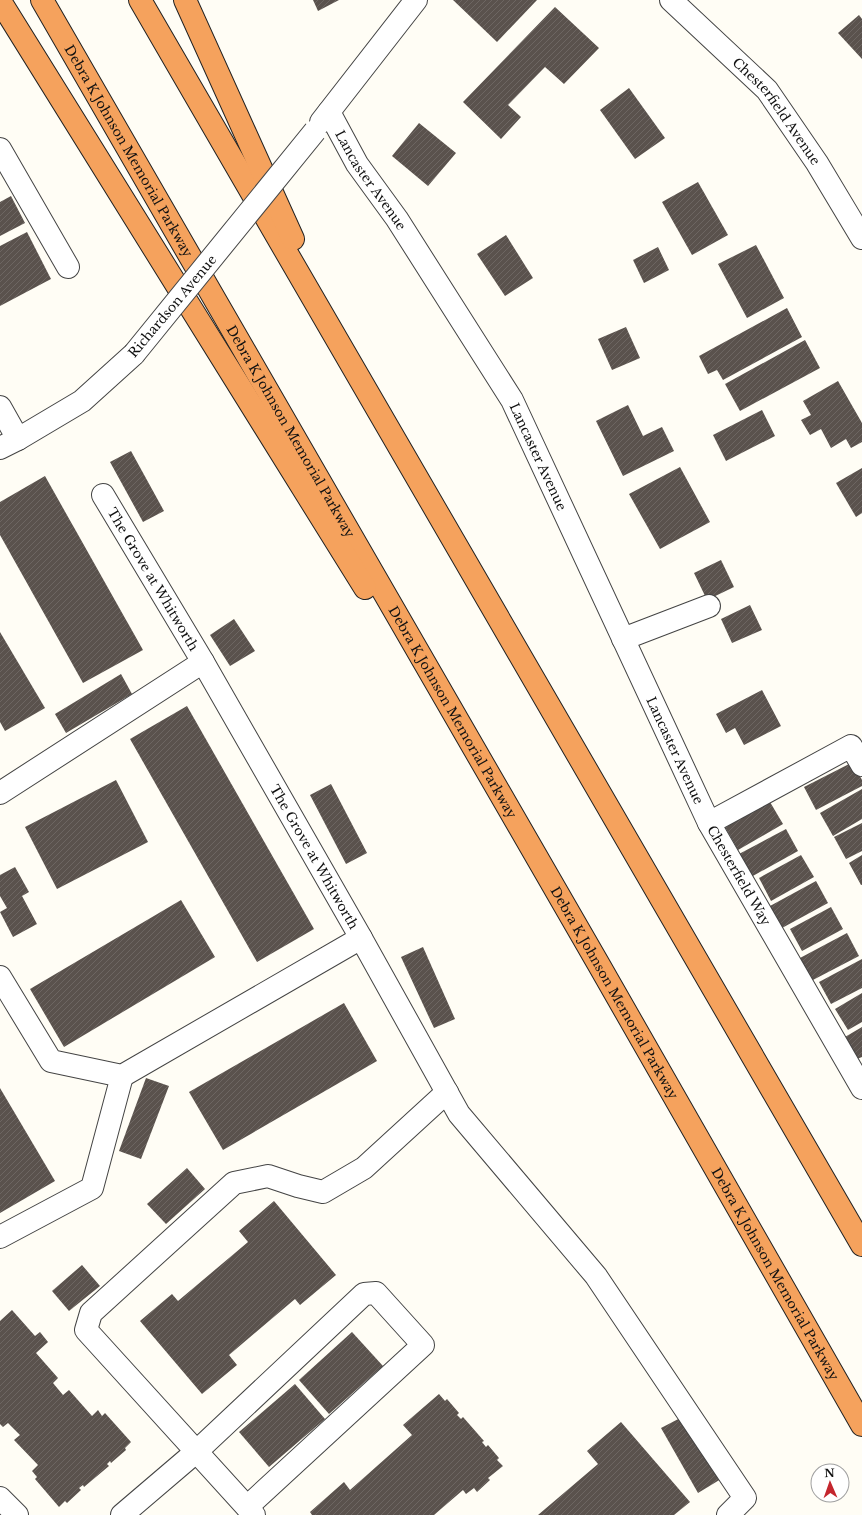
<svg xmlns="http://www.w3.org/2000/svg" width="862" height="1515" font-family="'Libre Baskerville',serif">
<defs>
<pattern id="building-hatch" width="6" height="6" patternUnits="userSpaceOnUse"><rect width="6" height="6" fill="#5a524d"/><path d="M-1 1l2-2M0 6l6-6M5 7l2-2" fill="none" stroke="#6d6662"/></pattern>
</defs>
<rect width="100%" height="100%" fill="#fffdf5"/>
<g fill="url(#building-hatch)">
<polygon points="313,0 339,0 318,11"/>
<polygon points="453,0 537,0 497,42"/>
<polygon points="555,7 599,48 564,84 545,67 508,105 521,117 501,139 463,102"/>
<polygon points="859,15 862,19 862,59 838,33"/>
<polygon points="629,88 665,138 635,159 600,110"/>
<polygon points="419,123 456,153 428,186 392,156"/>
<polygon points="698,182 728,235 692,255 662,202"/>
<polygon points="11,196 25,223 0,236 0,202"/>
<polygon points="27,232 51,279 0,306 0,246"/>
<polygon points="506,235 533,278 505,296 477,254"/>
<polygon points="756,245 784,298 747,318 718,264"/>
<polygon points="658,247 669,270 644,283 633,260"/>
<polygon points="787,308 802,337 723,380 717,370 708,374 699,356"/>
<polygon points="626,327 640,358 612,370 598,339"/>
<polygon points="805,340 820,368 740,411 725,384"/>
<polygon points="838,381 862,423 862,442 851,448 846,439 831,448 821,429 810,435 801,420 811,415 803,401"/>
<polygon points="628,405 643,436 662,427 674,451 623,476 596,421"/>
<polygon points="762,410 775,436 726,461 713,435"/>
<polygon points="131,451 164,511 143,522 110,462"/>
<polygon points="680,467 710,522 660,549 629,494"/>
<polygon points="862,468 862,513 856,517 836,483"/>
<polygon points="45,476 143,650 83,683 0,535 0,502"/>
<polygon points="721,560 734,587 707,600 694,573"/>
<polygon points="750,605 762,630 732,643 721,619"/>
<polygon points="234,619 255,651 230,666 210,635"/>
<polygon points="0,632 45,708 5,731 0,722"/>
<polygon points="121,674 132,694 66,733 55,714"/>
<polygon points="762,690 781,726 744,745 735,728 726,733 716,714"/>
<polygon points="187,706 314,929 257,962 130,739"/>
<polygon points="853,762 862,780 862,786 816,810 804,787"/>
<polygon points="116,780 148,842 57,889 25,827"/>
<polygon points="331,784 367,853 346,864 310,795"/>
<polygon points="862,789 862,819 833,836 820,813"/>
<polygon points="770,802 783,824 738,850 725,827"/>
<polygon points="862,823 862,851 846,859 834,837"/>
<polygon points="786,829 798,851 751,877 739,854"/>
<polygon points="801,855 814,877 771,901 759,878"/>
<polygon points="862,855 862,885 861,885 849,863"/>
<polygon points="15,867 29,892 22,896 37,924 13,937 0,912 7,908 0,896 0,875"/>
<polygon points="816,881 828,903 782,928 770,906"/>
<polygon points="181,900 215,957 64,1047 30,989"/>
<polygon points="831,907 843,929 802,951 790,929"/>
<polygon points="847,933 859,956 811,981 800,958"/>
<polygon points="423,947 455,1019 434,1028 401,957"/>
<polygon points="862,959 862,988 831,1004 819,982"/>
<polygon points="862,993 862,1022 848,1030 835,1009"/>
<polygon points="344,1003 377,1061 223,1150 189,1092"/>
<polygon points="862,1027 862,1057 857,1059 845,1037"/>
<polygon points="146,1078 169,1086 141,1159 119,1151"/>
<polygon points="0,1088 55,1181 0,1213"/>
<polygon points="187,1168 205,1189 166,1224 147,1204"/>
<polygon points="274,1201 336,1275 300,1305 295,1299 229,1355 237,1365 202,1394 140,1321 172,1294 178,1301 248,1242 239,1231"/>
<polygon points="82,1265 100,1286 69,1311 52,1291"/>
<polygon points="12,1310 35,1336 40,1332 48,1342 36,1353 58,1378 53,1383 63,1395 69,1390 92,1416 98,1410 102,1416 105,1413 131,1442 125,1448 126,1450 111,1463 110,1461 107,1464 109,1466 84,1487 83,1485 79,1488 81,1490 67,1503 65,1501 59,1507 35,1479 37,1477 32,1471 38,1465 14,1440 20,1435 8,1423 3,1427 0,1424 0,1321"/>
<polygon points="352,1332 383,1366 329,1414 299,1380"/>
<polygon points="295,1384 325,1419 269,1467 239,1432"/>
<polygon points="439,1394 445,1401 447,1399 459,1413 457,1415 461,1419 463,1417 484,1441 482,1442 486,1447 488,1445 499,1458 497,1460 503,1466 488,1478 490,1480 477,1492 474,1488 466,1494 463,1490 434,1515 312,1515 310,1512 344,1482 350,1490 412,1435 403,1425"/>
<polygon points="686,1415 721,1479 698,1493 661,1428"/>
<polygon points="621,1422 690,1502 674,1515 538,1515 598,1464 587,1451"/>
</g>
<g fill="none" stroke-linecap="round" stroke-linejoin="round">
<g stroke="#444" stroke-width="24">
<g id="minor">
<path id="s1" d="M671,0l96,90 50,73 45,75"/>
<path id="s2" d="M329,112l28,52 40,55 115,181 197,423"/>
<polyline points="321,122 416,0"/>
<polyline points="0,149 68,267"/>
<polyline points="0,407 18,439"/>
<polyline points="0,448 18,439 82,401 134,354"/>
<path id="s3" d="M103,495l100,167"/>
<polyline points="623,639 709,606"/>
<path id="s4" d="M862,765l-11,-19 -142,77 153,265"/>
<path id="s5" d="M0,793l203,-131 158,276 -239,138 -71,-15 -51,-84"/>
<polyline points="361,938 459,1114 596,1276 745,1498 728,1515"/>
<polyline points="0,1237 92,1188 122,1076"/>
<polyline points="0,1498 17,1515"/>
<polyline points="122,1515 197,1451 364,1294 376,1293 423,1345 247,1507"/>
<polyline points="254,1515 86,1330 91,1313 234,1183 268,1176 298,1186 323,1192 364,1168 447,1092"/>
</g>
</g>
<g stroke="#222" stroke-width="24">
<g id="highway">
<path id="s6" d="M42,0l557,965 263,460"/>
<polyline points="140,0 862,1245"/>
<polyline points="185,0 293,239"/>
<polyline points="0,1 365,588"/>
</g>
</g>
<use href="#minor" stroke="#fff" stroke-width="22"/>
<use href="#highway" stroke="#f5a25d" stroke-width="22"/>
<g stroke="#444" stroke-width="24" stroke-linecap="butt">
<polyline id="minor-bridge" points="134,354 315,131"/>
</g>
<use href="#minor-bridge" stroke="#fff" stroke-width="22"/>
</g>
<g text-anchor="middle" stroke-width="4" stroke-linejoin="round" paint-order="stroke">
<g font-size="13" fill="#111" stroke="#fff">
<text dy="5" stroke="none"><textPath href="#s1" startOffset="154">Chesterfield Avenue</textPath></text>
<text dy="5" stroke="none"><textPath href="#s6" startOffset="174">Debra K Johnson Memorial Parkway</textPath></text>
<text dy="5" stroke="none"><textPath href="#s2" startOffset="80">Lancaster Avenue</textPath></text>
<text transform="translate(172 306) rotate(-50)" y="5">Richardson Avenue</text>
<text dy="5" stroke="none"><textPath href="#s6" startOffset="498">Debra K Johnson Memorial Parkway</textPath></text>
<text dy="5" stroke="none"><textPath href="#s2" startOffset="404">Lancaster Avenue</textPath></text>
<text dy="5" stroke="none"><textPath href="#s3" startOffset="98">The Grove at Whitworth</textPath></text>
<text dy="5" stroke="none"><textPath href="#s6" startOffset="822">Debra K Johnson Memorial Parkway</textPath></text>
<text dy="5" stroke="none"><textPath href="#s2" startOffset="728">Lancaster Avenue</textPath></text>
<text dy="5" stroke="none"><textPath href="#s5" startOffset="466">The Grove at Whitworth</textPath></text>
<text dy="5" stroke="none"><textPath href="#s4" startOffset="244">Chesterfield Way</textPath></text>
<text dy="5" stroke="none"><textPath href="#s6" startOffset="1146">Debra K Johnson Memorial Parkway</textPath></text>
<text dy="5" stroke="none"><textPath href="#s6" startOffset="1470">Debra K Johnson Memorial Parkway</textPath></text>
</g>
</g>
<g transform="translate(830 1483) rotate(358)"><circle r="19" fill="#ffffff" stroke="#a0a0a0"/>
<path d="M0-3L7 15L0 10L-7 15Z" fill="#c4262e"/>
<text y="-6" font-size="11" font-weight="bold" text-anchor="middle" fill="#111111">N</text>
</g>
</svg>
